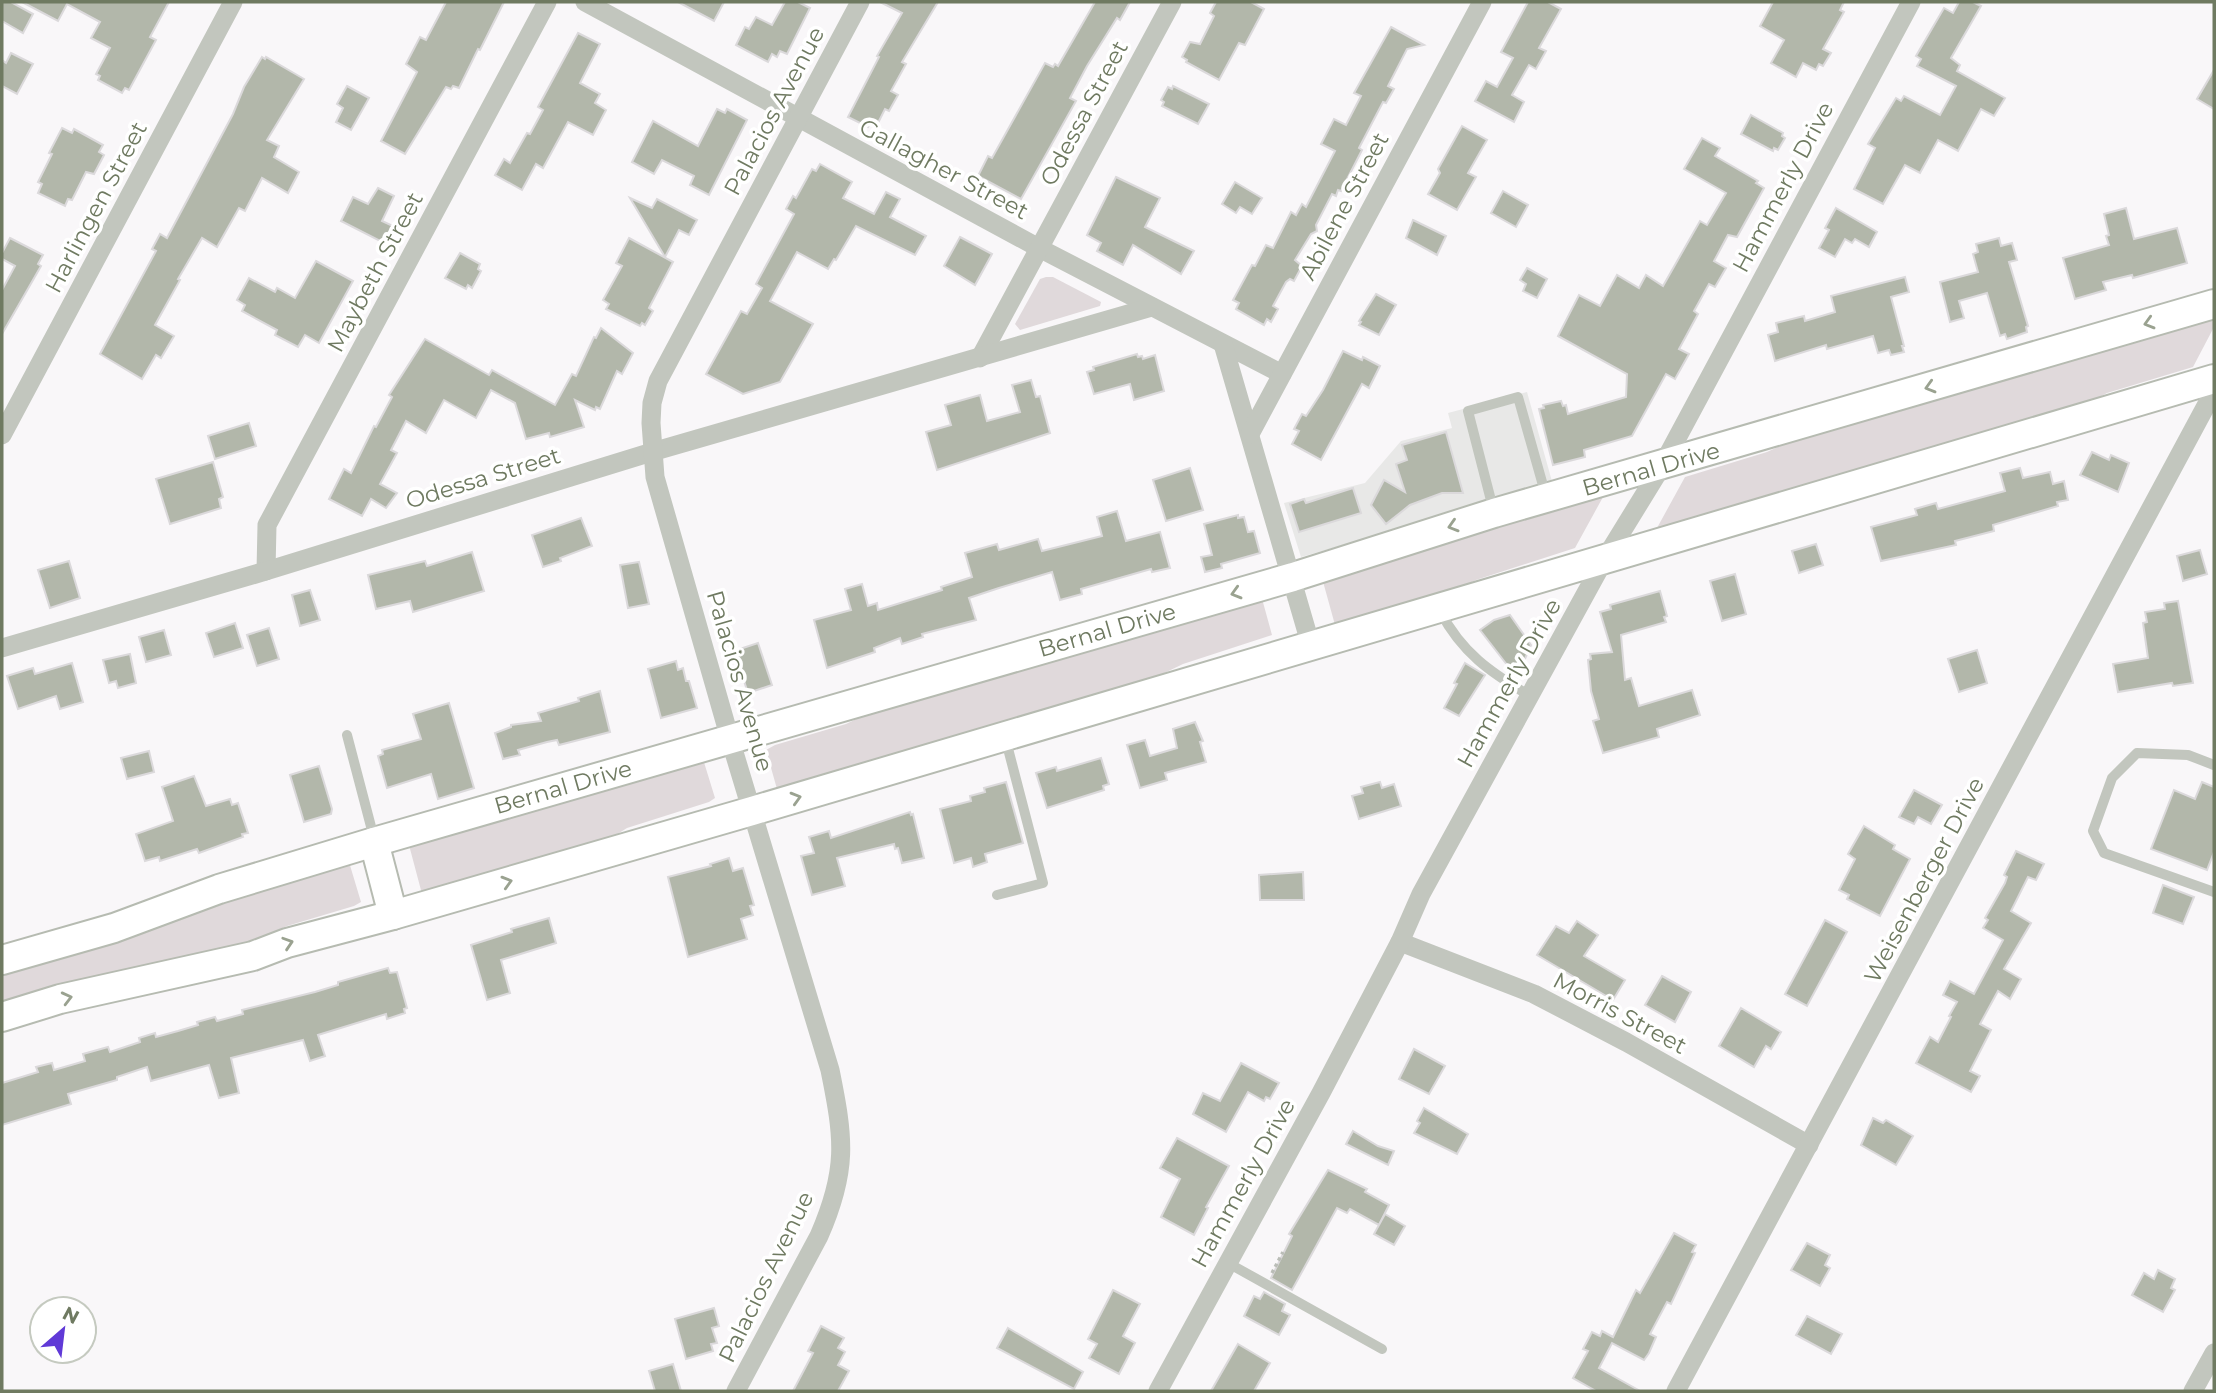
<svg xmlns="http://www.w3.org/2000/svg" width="2216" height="1393" font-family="Montserrat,sans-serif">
<rect width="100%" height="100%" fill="#f9f7f9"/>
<polygon fill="#e8e8e7" points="1527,392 1553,485 1301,557 1284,503 1365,483 1401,441 1452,428 1448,413"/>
<g fill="#e0d9db">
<polygon points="1046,277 1053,277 1101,302 1100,306 1020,330 1015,324 1040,279"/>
<polygon points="2214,318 2214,327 2193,367 2107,393 2088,403 1665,529 1657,528 1685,477 1767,452 1795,439"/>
<polygon points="1599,496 1603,497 1575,548 1476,580 1457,589 1335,625 1322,578"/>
<polygon points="1261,595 1272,635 1183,664 1154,678 777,789 766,750 775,745 846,724 871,712"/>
<polygon points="703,759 715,798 709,802 627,828 611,838 422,894 409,845"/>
<polygon points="349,862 361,902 354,906 287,926 234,949 2,1005 2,976 93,948 205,905"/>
</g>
<g fill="#b2b7aa" stroke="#dbd9db" stroke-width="2">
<polygon points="2,2 11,2 33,14 23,33 2,21"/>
<polygon points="22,2 169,2 150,37 156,40 129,90 125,88 122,93 98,80 100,76 96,74 110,48 91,38 100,22 67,4 58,21"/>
<polygon points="446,2 504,2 480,50 478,49 459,88 453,86 451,89 446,87 405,154 381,141 417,72 406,64 420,37 426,40"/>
<polygon points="678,2 724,2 714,21"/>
<polygon points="785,2 798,2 810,8 787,54 780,51 777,57 772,54 768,62 736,45 745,27 749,29 756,17 772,25"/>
<polygon points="880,2 938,2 902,62 906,64 891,91 898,95 889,111 885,109 876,127 870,124 868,127 848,117 879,57 877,56 902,13"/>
<polygon points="1095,2 1130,2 1120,20 1117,18 1087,66 1070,98 1076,101 1021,199 978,176 988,156 992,158 1045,63 1053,67 1055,64 1058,66"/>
<polygon points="1216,2 1251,2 1264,9 1245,45 1239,43 1219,80 1186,62 1187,60 1182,57 1190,42 1200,44 1214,16 1210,13"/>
<polygon points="1528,2 1548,2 1561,9 1539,48 1546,51 1536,69 1529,65 1512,95 1524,102 1514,122 1475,101 1486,81 1497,87 1513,58 1501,52"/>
<polygon points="1773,2 1844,2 1840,10 1844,12 1823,49 1831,53 1823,66 1819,64 1816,70 1803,63 1796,77 1771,63 1784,40 1760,26"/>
<polygon points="1959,2 1973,2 1981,6 1951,58 1960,65 1957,71 2005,98 1994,116 1981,109 1958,151 1938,140 1920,173 1905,165 1883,204 1854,189 1875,148 1868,144 1896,98 1901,101 1904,96 1940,115 1956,86 1917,66 1921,59 1916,56 1944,8 1953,13"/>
<polygon points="1391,27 1424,45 1407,49 1388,86 1394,89 1386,103 1383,102 1359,148 1362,150 1341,191 1338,190 1336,196 1332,194 1316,225 1317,231 1311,234 1295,260 1302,266 1294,281 1290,279 1286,282 1273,306 1278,309 1271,322 1267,319 1264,325 1236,309 1239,303 1233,300 1252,265 1255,266 1266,245 1273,248 1291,212 1296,215 1302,204 1306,207 1335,151 1321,144 1334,119 1346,125 1361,96 1354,93"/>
<polygon points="578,33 600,44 580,83 600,94 595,103 606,110 593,135 568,122 543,168 536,164 522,190 495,175 504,159 510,163 527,133 530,134 543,110 538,107"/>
<polygon points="11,53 33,64 17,94 2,86 2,60 6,63"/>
<polygon points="262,57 265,59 266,57 304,79 267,140 279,146 274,157 299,172 288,193 262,178 245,211 239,208 217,247 202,238 178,279 180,280 155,325 174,336 161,358 156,355 142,379 100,354 156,251 152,249 160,234 167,238 233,114 244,87"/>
<polygon points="2214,70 2214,109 2197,99"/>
<polygon points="347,86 369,98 351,130 336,122 343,108 337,104"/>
<polygon points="1173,86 1209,104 1198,124 1162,106 1164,102 1161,100 1168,87 1172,89"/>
<polygon points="717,109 725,113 727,109 747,120 709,195 690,185 694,176 662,160 654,174 632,162 653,121 698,146"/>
<polygon points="1751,115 1783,133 1782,136 1785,138 1778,150 1774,148 1773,151 1741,134"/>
<polygon points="1462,126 1487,140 1468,173 1476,177 1457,210 1428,194 1440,173 1438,169"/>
<polygon points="62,128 72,133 74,129 103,145 99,152 104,155 94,174 86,172 72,200 68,199 65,206 38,193 42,184 38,182 52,154 49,153"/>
<polygon points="1702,138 1720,148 1715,156 1758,181 1756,183 1764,188 1737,237 1728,235 1714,261 1726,268 1715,287 1709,284 1694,311 1698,314 1679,349 1689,354 1675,379 1666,374 1632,436 1584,450 1585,457 1553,465 1539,409 1544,408 1543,405 1561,401 1563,406 1566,405 1568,414 1626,397 1627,374 1558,336 1579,295 1600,306 1617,275 1639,288 1646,275 1663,286 1700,221 1707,225 1726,193 1684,169"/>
<polygon points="820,164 852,182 843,198 874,214 886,192 900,199 890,217 926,236 915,255 856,226 836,260 834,259 828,269 797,252 770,301 813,324 780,382 743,394 706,374 741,311 747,314 762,288 756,284 794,214 786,209 793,196 796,198 812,169 816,171"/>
<polygon points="1116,177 1160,198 1145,227 1194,251 1181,274 1133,245 1123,265 1097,251 1101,243 1087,235"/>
<polygon points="1235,182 1262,198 1252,214 1240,207 1236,213 1222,204"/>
<polygon points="378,188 394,196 382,221 395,227 386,244 341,221 353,197 368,204"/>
<polygon points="1503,191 1528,205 1516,227 1491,213"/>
<polygon points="630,198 652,208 657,199 697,220 689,235 679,230 665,257"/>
<polygon points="1836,208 1877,232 1869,247 1855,239 1852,243 1845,239 1835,257 1819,248 1829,230 1825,228"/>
<polygon points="2126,208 2134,239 2177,228 2187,263 2133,278 2132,275 2103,282 2106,290 2075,299 2063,258 2109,245 2106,236 2109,235 2104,214"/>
<polygon points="1413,220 1446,236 1437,255 1406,238"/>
<polygon points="960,237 992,254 975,285 944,266"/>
<polygon points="10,238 43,255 38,264 41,266 2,334 2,290 15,266 2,259 2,253"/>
<polygon points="629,238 673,262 649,308 653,311 645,325 642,323 640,326 606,309 609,304 603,300 622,266 616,263"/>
<polygon points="1999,238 2001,246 2012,243 2017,260 2009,262 2028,326 2026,327 2027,332 2007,339 2005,334 2000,336 1987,293 1959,301 1964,318 1950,322 1940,282 1978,272 1973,254 1978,252 1976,244"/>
<polygon points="460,253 480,264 478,269 481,271 472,288 468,285 466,289 445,278"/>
<polygon points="316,261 353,281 319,343 305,335 298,347 275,335 277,330 242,311 245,305 237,300 249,278 275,292 277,288 295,298"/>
<polygon points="1527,268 1547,279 1537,298 1523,291 1526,284 1520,280"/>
<polygon points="1905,277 1909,292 1891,297 1904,346 1902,346 1904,352 1891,355 1889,350 1878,353 1873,336 1827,349 1826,345 1775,361 1768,335 1778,332 1776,323 1804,316 1805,321 1835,312 1831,296"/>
<polygon points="1376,294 1396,305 1379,335 1359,325 1361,322 1359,321"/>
<polygon points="601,328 633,353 622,374 617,371 600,409 596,407 595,410 575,400 584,427 550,437 549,433 526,439 515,403 491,390 476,418 444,400 426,433 406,421 391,450 397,453 380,484 397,493 386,508 371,499 362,516 329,499 344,469 351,473 374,426 376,427 392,397 389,395 425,339 489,375 492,370 555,405 572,374 576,376 594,337 596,338"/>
<polygon points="1343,351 1362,360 1363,357 1380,366 1369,388 1362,384 1321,460 1292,444 1299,431 1294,429 1302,414 1306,416 1323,390"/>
<polygon points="1137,354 1138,357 1142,356 1143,359 1155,355 1164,391 1134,400 1130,384 1094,394 1087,372 1094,370 1093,367"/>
<polygon points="1031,380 1036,397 1040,396 1050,433 937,470 926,432 951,425 945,405 980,395 987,421 1020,412 1012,385"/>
<polygon points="249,423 256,446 215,459 208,436"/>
<polygon points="1446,432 1463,493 1442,493 1410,505 1386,524 1371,505 1384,480 1405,492 1396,464 1407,460 1402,445"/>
<polygon points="2092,452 2109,460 2111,455 2129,463 2118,492 2080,475"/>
<polygon points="213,462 223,497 219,499 221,508 170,524 156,479"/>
<polygon points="1190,468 1203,510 1166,521 1153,480"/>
<polygon points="2020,468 2023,478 2050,472 2053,484 2064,481 2068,500 2057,502 2058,506 1993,525 1994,531 1955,541 1956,545 1881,561 1871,527 1917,515 1915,509 1936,503 1938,509 2005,491 2000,473"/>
<polygon points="1353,488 1361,513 1299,532 1290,504 1304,499 1306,503"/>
<polygon points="1117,511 1126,541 1160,532 1170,568 1152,572 1151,569 1081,589 1082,594 1060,600 1052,572 999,588 969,598 976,620 922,634 923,637 902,644 900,638 874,648 875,652 827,668 814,620 851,610 845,589 862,584 868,606 877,603 878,610 942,590 941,587 972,577 965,553 997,544 999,550 1038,539 1042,551 1102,536 1097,517"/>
<polygon points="1238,515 1238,518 1244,517 1248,532 1254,531 1260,553 1221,564 1222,568 1205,572 1201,557 1212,555 1204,524"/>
<polygon points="581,518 592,546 560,558 561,561 543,567 532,535"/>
<polygon points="1816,544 1823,565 1799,573 1792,551"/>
<polygon points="2200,550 2207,574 2183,581 2177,556"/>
<polygon points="472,552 484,591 413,612 410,601 376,609 368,575 425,561 427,566"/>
<polygon points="69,561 80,598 50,608 38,570"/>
<polygon points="639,562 649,604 628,608 620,565"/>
<polygon points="1735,574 1746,614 1722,621 1710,581"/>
<polygon points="310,590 320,620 300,626 292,595"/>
<polygon points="1660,591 1667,616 1664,617 1666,622 1621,635 1625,680 1631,678 1639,706 1692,690 1700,715 1657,729 1659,737 1603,753 1593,721 1599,719 1591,691 1588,660 1591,659 1590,654 1612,652 1600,612 1611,609 1610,605"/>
<polygon points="2178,601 2193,683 2173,686 2172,683 2118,692 2113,664 2148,658 2143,623 2147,622 2145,612 2165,609 2164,603"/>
<polygon points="1510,615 1531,645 1524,661 1511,670 1480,630 1494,620"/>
<polygon points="235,623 243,648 214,657 206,633"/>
<polygon points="269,628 279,659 257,666 247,635"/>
<polygon points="164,630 171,655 146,662 139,637"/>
<polygon points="758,643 772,685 748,693 734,651"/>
<polygon points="1977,650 1987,683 1959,692 1948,659"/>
<polygon points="130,654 136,683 118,688 116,681 109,683 103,660"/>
<polygon points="676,661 678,670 683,668 686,681 689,681 697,708 661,718 648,669"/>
<polygon points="72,663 83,702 60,709 56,696 18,709 7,676 33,668 35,674"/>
<polygon points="1465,663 1485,675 1459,716 1444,708 1457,684 1454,683"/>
<polygon points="600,691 610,732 559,745 557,740 547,742 518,750 520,755 503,759 495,733 511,727 511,725 541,721 538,713 579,701 578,698"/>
<polygon points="449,703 474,788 438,799 431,774 387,788 378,756 383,754 382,750 421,739 413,714"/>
<polygon points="1195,722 1203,741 1200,742 1206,762 1165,773 1167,780 1140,788 1127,745 1145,740 1150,756 1177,748 1173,729"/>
<polygon points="149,751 154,772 127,779 121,758"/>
<polygon points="1101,758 1109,784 1103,786 1104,790 1047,808 1036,773 1056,767 1057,771"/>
<polygon points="319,766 332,809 331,814 304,822 290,775"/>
<polygon points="194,776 206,806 230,799 232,805 238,803 248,833 242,834 243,837 199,853 197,849 160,861 159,857 145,861 136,834 173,821 162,787"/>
<polygon points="1006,782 1023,843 985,854 987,862 973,867 971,858 954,863 940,809 971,801 970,796 985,792 984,788"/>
<polygon points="1380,782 1382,788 1394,784 1401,806 1359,819 1352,796 1363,793 1361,787"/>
<polygon points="2202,782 2214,787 2214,852 2207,870 2151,849 2174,790 2195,799"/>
<polygon points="1914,790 1942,805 1931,824 1918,817 1914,824 1899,817"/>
<polygon points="910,812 911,815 913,814 924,858 902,863 898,848 895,849 894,844 837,858 845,886 812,895 801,856 814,853 809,837 829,831 831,838"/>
<polygon points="1864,826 1895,845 1893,849 1910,859 1880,916 1847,899 1849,895 1839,890 1855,859 1848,854"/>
<polygon points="2016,851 2044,864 2036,880 2028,877 2011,911 2031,923 2004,969 2021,979 2010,999 1998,991 1980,1024 1991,1030 1970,1071 1980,1076 1971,1092 1916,1063 1930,1037 1938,1042 1951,1017 1949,1016 1957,1002 1943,995 1950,981 1974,994 2003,940 1983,928 1988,920 1985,918 2005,883 2007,877 2004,875"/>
<polygon points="729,858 733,871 743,868 754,905 750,906 753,915 741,919 747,939 688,957 668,877 711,866 710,864"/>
<polygon points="1303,872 1304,900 1260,900 1259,875"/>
<polygon points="2163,885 2194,897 2183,924 2153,913"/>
<polygon points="549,918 556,943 501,960 510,993 487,1000 471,945 512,932 511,929"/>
<polygon points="1825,920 1847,932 1807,1006 1785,994"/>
<polygon points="1577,921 1598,935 1584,956 1625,980 1613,1000 1537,955 1556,926 1569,933"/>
<polygon points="388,968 390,973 397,972 407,1008 404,1009 405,1013 387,1019 386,1014 318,1035 325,1056 310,1061 303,1040 231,1058 239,1093 219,1098 209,1065 151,1081 147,1067 117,1077 117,1080 68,1094 71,1104 2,1125 2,1083 38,1072 36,1067 52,1063 54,1070 85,1061 83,1054 108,1047 110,1052 140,1042 139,1038 155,1033 156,1037 178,1031 198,1025 197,1022 215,1017 217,1021 243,1014 242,1010 315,992 338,985 338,982"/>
<polygon points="1662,976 1691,992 1675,1022 1645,1005"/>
<polygon points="1741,1008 1781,1032 1771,1049 1766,1046 1754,1067 1719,1046"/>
<polygon points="1414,1049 1445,1066 1429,1094 1399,1079"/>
<polygon points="1241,1063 1279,1083 1270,1099 1266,1097 1264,1101 1248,1092 1226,1132 1193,1114 1203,1093 1220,1101"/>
<polygon points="1424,1108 1468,1134 1457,1154 1414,1133 1420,1123 1417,1121"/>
<polygon points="1873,1118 1883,1123 1886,1120 1913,1136 1896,1165 1861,1145"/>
<polygon points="1353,1131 1378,1146 1394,1151 1388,1165 1346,1144"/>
<polygon points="1177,1138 1229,1166 1206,1207 1208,1208 1194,1235 1161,1217 1180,1179 1160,1168"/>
<polygon points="1328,1170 1367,1189 1365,1192 1389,1205 1379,1225 1350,1209 1347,1213 1337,1208 1292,1290 1271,1278 1292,1236 1289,1234"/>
<polygon points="1385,1214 1405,1226 1394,1245 1374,1234"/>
<polygon points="1674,1233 1696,1245 1692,1252 1695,1253 1671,1304 1667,1302 1650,1334 1656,1337 1649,1353 1644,1360 1612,1343 1599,1368 1640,1391 1596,1391 1573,1378 1588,1351 1583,1349 1592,1332 1600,1336 1602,1331 1613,1337 1636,1290 1640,1293"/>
<polygon points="1807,1243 1830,1255 1825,1265 1830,1268 1820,1286 1791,1270"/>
<polygon points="2158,1270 2175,1279 2171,1288 2175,1290 2163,1312 2132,1295 2144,1273 2154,1279"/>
<polygon points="1113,1290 1140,1304 1123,1336 1135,1343 1119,1374 1089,1358 1097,1344 1088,1339"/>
<polygon points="1264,1292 1285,1304 1282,1311 1290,1315 1279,1335 1244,1316 1254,1296 1260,1299"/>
<polygon points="714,1308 719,1326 712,1328 717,1343 711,1344 713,1351 686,1359 675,1319"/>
<polygon points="1807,1316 1842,1334 1831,1354 1796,1335"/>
<polygon points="821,1326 844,1338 838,1348 845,1352 838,1365 849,1371 838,1391 793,1391 813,1353 808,1351"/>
<polygon points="1008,1328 1083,1372 1074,1389 997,1348"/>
<polygon points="1238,1344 1270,1363 1254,1391 1211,1391"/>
<polygon points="673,1364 681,1391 655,1391 649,1371"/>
</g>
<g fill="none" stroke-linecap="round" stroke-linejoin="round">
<g stroke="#b6bbb1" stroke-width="32">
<g id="secondary">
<polyline points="374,842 393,915"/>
<polyline points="2,960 114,928 219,889 374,842 1293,577 1494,513 2214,304"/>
<polyline points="2,1017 60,999 253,956 287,943 393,915 752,811 2214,379"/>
</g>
</g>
<polyline stroke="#babdb7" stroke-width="3.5" stroke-dasharray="3.5 3.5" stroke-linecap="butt" points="1272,1273 1283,1252"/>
<g stroke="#c2c6be" stroke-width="10">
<polyline points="1494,512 1468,411 1518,397 1546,496"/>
<path d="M1440,611c22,42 50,61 90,85"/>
<polyline points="347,735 374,838"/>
<polyline points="2214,765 2188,755 2137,753 2112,778 2093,831 2104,853 2214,892"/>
<polyline points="997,895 1043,883 1005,737"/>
<polyline points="1228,1263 1382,1349"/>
</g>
<g stroke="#c2c6be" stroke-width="19">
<polyline points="585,2 1039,248 1282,374"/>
<polyline points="1223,344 1311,646"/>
<polyline points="980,358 1172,2"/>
<polyline points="1250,434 1482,2"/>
<polyline points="2,435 233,2"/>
<polyline points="266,571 267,525 547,2"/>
<polyline points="2,648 266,571 652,452 1152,307"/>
<polyline points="1400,942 1534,994 1626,1042 1809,1145"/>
<path d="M736,1391l83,-155c29,-66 25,-97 11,-166l-100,-331 -75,-262 -4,-54 1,-20 6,-22 202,-379"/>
<polyline points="1158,1391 1321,1093 1400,942 1421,894 1603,562 1662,466 1911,2"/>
<polyline points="1676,1391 2214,391"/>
<polyline points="2193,1391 2214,1353"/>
</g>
<use href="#secondary" stroke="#fff" stroke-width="28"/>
</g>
<defs><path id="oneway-chevron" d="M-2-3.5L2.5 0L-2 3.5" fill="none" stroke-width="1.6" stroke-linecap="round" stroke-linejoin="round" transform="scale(1.75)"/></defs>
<g stroke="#9aa290">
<use href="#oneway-chevron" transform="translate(2149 323) rotate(164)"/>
<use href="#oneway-chevron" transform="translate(1930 387) rotate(164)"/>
<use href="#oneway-chevron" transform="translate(1453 526) rotate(163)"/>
<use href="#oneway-chevron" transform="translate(1236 593) rotate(164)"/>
<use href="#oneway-chevron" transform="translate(796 798) rotate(-16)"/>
<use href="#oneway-chevron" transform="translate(507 882) rotate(-16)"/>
<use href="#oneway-chevron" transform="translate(288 943) rotate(-18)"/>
<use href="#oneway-chevron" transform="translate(67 998) rotate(-14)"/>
</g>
<g text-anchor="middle" stroke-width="7" stroke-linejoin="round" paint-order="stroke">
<g font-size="23" fill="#6f7a61" stroke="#fff">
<text transform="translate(774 111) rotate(-62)" y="8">Palacios Avenue</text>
<text transform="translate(1084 113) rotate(-62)" y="8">Odessa Street</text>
<text transform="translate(944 169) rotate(28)" y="8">Gallagher Street</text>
<text transform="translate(1783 187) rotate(-62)" y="8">Hammerly Drive</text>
<text transform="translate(1344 206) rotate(-62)" y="8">Abilene Street</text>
<text transform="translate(96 207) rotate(-62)" y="8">Harlingen Street</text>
<text transform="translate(375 272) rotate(-62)" y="8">Maybeth Street</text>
<text transform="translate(1651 469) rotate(-16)" y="8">Bernal Drive</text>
<text transform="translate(483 478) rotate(-17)" y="8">Odessa Street</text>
<text transform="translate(1107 630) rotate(-16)" y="8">Bernal Drive</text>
<text transform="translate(740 681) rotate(74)" y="8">Palacios Avenue</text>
<text transform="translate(1509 683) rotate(-61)" y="8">Hammerly Drive</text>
<text transform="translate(563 787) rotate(-16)" y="8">Bernal Drive</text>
<text transform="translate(1924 880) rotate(-62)" y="8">Weisenberger Drive</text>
<text transform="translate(1620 1013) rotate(28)" y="8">Morris Street</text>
<text transform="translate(1243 1183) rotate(-61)" y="8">Hammerly Drive</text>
<text transform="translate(766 1277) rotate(-64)" y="8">Palacios Avenue</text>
</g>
</g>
<rect width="2216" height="1393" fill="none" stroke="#6f7a61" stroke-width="7"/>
<g transform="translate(63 1330) rotate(28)"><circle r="33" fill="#ffffff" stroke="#c5cac0" stroke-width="2"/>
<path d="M0-5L12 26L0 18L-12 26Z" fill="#6039d7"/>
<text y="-10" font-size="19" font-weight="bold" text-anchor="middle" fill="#6f7a61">N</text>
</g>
</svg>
